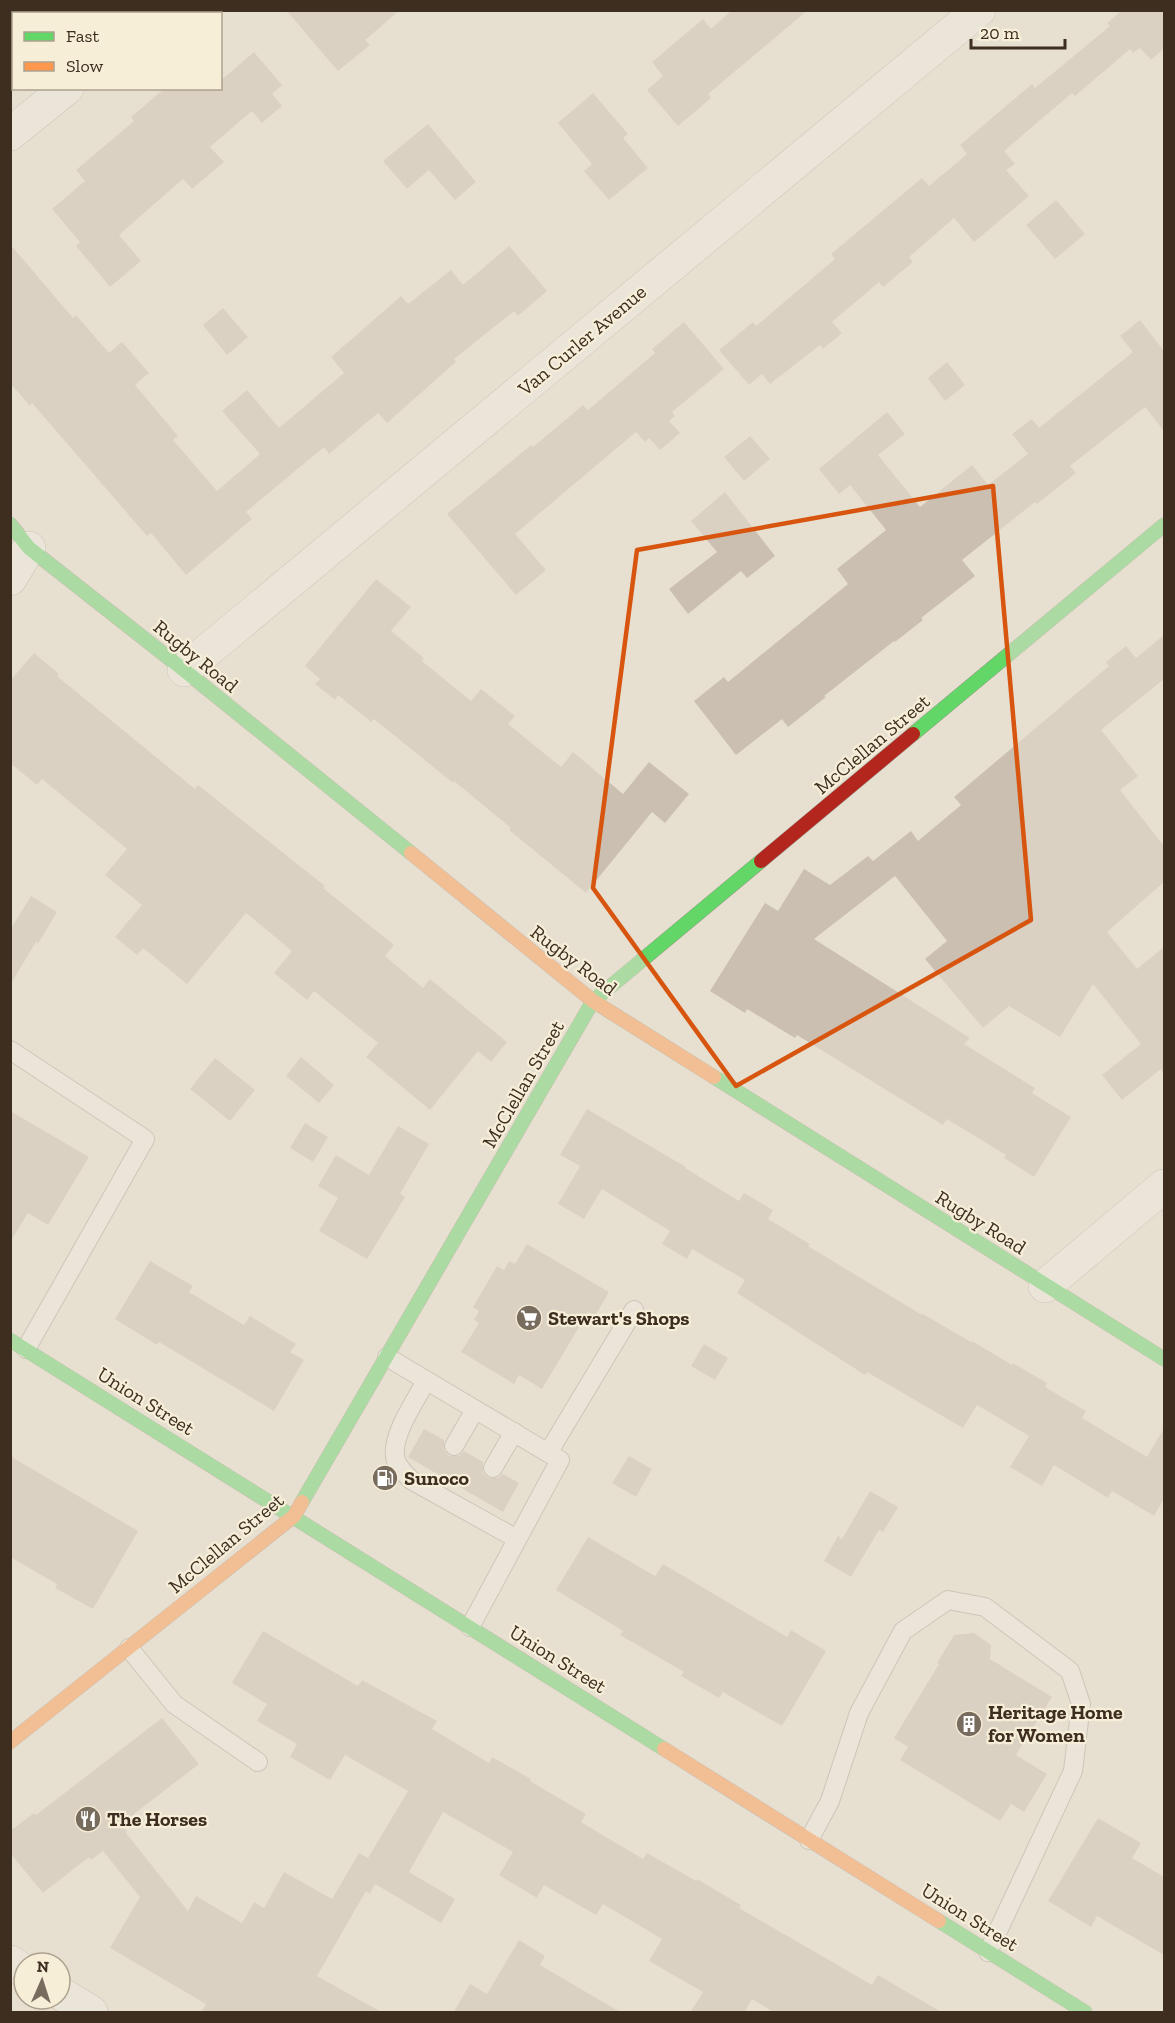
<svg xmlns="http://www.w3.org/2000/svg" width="1175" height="2023" viewBox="0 0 1175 2023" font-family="'Zilla Slab',serif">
<rect width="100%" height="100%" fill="#e7e0d1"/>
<g fill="#cbbfb2">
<path d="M286 10H400L365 40 370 45 338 71Z"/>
<path d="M732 10H808L708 94 711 98 678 126 647 90 663 76 652 62 703 19 711 29Z"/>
<path d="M1122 10H1164V48L1151 60 1140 48 1133 53 1130 49 1075 96 1072 93 1004 151 1015 164 1006 170 1029 196 974 242 954 218 909 257 913 262 883 287 879 282 832 322 842 333 823 349 820 345 770 384 762 374 749 385 719 350 753 322 756 326 835 259 831 254 922 178 929 186 967 154 960 145 1032 84 1035 88 1110 26 1107 23Z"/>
<path d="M254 52 282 85 272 94 282 106 262 123 252 111 210 147 224 162 192 189 183 179 119 235 141 261 110 287 76 246 80 242 52 209 85 181 76 170 134 121 131 117 165 88H220V81Z"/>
<path d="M593 93 628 134 623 138 648 168 609 200 584 171 592 164 558 123Z"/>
<path d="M428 124 476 182 455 200 429 170 407 189 383 161Z"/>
<path d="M1056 200 1085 234 1055 259 1026 225Z"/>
<path d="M10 244 73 318 76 315 109 353 122 342 149 373 135 385 178 436 173 440 217 491 260 454 222 411 247 390 279 428 344 373 331 357 401 296 408 304 451 270 463 285 509 246 547 291 518 316 514 311 454 359 456 362 387 423 378 413 329 454 324 447 246 512 252 519 186 575 151 533 147 536 32 403 30 406 10 383Z"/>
<path d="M223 308 248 337 227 355 203 325Z"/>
<path d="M1140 320 1164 351V431L1145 407 1070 466 1076 473 1037 504 1035 502 962 560 975 576 921 618 923 620 895 642 894 641 824 696 826 697 788 727 782 719 736 755 694 701 724 677 728 682 848 584 837 569 886 530 850 485 839 494 819 469 887 412 905 434 878 455 920 507 972 465 988 485 1028 454 1012 434 1032 419 1039 428 1133 352 1120 336Z"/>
<path d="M684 322 724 369 672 412 675 416 669 421 680 433 660 450 649 438 645 442 636 432 515 534 546 570 516 595 447 514 531 445 533 447 583 405 588 410 655 353 652 349Z"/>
<path d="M947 362 965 385 945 401 928 378Z"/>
<path d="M750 436 770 459 744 481 724 457Z"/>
<path d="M725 492 775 556 747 578 741 571 688 614 669 589 717 552 691 521Z"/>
<path d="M376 579 411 607 391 631 424 658 422 661 471 701 481 689 515 716 508 724 561 767 573 752 623 794 649 762 689 794 665 823 652 812 586 893 509 830 511 828 454 781 453 783 374 719 371 722 338 695 335 700 315 684 320 679 305 666Z"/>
<path d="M1164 635V679L1101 730 1138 776 1120 790 1164 846V882L1107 932 1137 969 1164 947V1074L1161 1069 1122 1100 1102 1075 1141 1044 1093 984 1060 1037 1009 1006 983 1028 925 959 947 941 895 876 814 939 970 1038 964 1044 1035 1088 1032 1093 1071 1117 1034 1177 1004 1158 1006 1155 947 1119 943 1125 797 1035 795 1038 747 1009 745 1013 710 991 765 903 778 911 804 869 830 885 868 856 873 861 911 831 918 841 961 805 954 797 1109 666 1106 662 1126 646 1136 658Z"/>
<path d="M34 653 59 674 57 676 195 789 198 785 325 886 323 888 394 945 385 956 423 988 430 979 507 1042 491 1062 478 1051 430 1110 366 1057 378 1043 314 991 307 1000 274 973 292 951 246 913 187 984 143 948 137 955 115 937 142 905 105 875 127 849 42 779 37 785 10 763V681Z"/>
<path d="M31 896 57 912 38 944 36 942 10 985V930Z"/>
<path d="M301 1057 334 1085 319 1103 286 1076Z"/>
<path d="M215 1058 255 1090 230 1121 190 1089Z"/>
<path d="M587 1109 686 1167 685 1168 739 1201 744 1193 773 1210 768 1219 810 1244 808 1246 922 1315 923 1314 971 1342 972 1341 1012 1365 1013 1363 1047 1383 1045 1387 1086 1411 1082 1418 1147 1457 1164 1428V1499L1154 1516 1112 1491 1108 1498 1054 1465 1042 1486 1010 1467 1029 1436 977 1405 963 1428 867 1372 865 1375 737 1293 745 1280 692 1249 687 1259 662 1244 670 1231 602 1189 584 1219 558 1204 580 1166 560 1155Z"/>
<path d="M10 1111 89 1157 48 1225 28 1213 10 1242Z"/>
<path d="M305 1123 328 1137 313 1162 290 1148Z"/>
<path d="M398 1126 429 1144 400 1194 405 1197 367 1259 319 1231 338 1198 318 1186 336 1155 369 1175Z"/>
<path d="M527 1244 609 1292 595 1316 588 1312 542 1389 519 1375 514 1384 461 1352 479 1323 474 1320 479 1311 473 1307 497 1266 504 1270 509 1261 515 1264Z"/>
<path d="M150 1261 193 1286 189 1292 244 1325 250 1316 296 1344 290 1352 304 1360 274 1411 159 1342 157 1345 115 1319Z"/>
<path d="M704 1344 728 1358 715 1380 691 1366Z"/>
<path d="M424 1429 444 1440V1451L449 1456H459L464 1451 483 1462V1473L488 1478H498L503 1474 519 1483 503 1512 408 1457Z"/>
<path d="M10 1456 138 1531 93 1609 55 1588 57 1584 10 1557Z"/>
<path d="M629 1456 652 1469 636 1497 612 1483Z"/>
<path d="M870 1491 898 1507 883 1532 879 1530 851 1577 824 1561 838 1536 842 1539Z"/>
<path d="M588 1537 655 1576 663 1564 787 1637 791 1630 826 1651 782 1726 723 1692 719 1698 681 1676 684 1672 620 1635 623 1631 556 1590Z"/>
<path d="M263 1631 358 1686 362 1680 437 1721 432 1729 489 1763 492 1757 531 1779 530 1781 586 1814 581 1822 643 1859 647 1853 696 1881 697 1879 741 1905 739 1908 872 1985 878 1975 943 2013H775L752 1999 744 2013H690L703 1992 649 1961 662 1939 603 1904 596 1915 544 1885 537 1898 499 1875 513 1852 443 1812 409 1872 455 1899 441 1923 375 1884 370 1894 366 1891 317 1976 383 2013H201L206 2004 110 1948 140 1897 103 1851 91 1860 89 1857 43 1893 10 1853V1831L34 1813 36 1815 162 1718 199 1764 121 1824 127 1832 126 1833 188 1911 196 1896 242 1923 254 1902 264 1908 284 1872 332 1899 359 1853 368 1858 408 1791 345 1755 330 1780 290 1757 297 1744 257 1721 267 1704 232 1683Z"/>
<path d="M974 1633 991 1645 990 1659 1052 1697 1016 1755 1047 1774 1024 1812 1011 1804 1000 1821 900 1760 908 1747 894 1738 939 1664 937 1663 954 1635Z"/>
<path d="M1098 1818 1141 1843 1132 1858 1164 1877V1955L1097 1916 1091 1927 1048 1901Z"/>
<path d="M519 1940 545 1956 540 1965 622 2013H453L470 1984 487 1994Z"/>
</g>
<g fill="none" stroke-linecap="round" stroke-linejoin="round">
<g stroke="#ada599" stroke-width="20">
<g id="lane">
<path d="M10 1050 145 1139 26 1349"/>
<path d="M387 1357 560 1460 470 1627"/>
<path d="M426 1381C416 1400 392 1434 395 1456 396 1467 405 1473 411 1480L517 1539"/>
<path d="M454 1446 475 1410"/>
<path d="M548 1453 634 1310"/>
<path d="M493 1468 514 1432"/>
<path d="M129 1648 174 1704 258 1762"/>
<path d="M809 1840 830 1801 859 1713 903 1631 948 1600 985 1607 1070 1671 1081 1704 1073 1771 988 1952"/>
</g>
</g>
<g stroke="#ada599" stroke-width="34">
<g id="street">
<path d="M158 14 162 10"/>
<path d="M10 134 67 88"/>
<path d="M10 579 29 548"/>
<path d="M184 670 979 10"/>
<path d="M1045 1286 1164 1186"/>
<path d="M10 1962 24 1971"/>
<path d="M60 1993 91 2012"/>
</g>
</g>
<g stroke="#9c958a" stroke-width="15">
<g id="fast">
<path d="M10 524 29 548 184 670 411 853"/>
<path d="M913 734 1164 525"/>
<path d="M714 1077 1164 1359"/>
<path d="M10 1340 664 1749"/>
<path d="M302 1502 593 1001 761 861"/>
<path d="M939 1921 1085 2012"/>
</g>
</g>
<g stroke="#9c958a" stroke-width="15">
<g id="slow">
<path d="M411 853 593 1001 714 1077"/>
<path d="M10 1742 294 1516 302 1502"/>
<path d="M664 1749 939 1921"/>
</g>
</g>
<g stroke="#9c958a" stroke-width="15">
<path id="jam" d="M761 861 913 734"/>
</g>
<use href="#lane" stroke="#efebe3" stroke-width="18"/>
<use href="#street" stroke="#efebe3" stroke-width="33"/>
<use href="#fast" stroke="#63d668" stroke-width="14"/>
<use href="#slow" stroke="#ff974d" stroke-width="14"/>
<use href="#jam" stroke="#b3261e" stroke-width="14"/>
</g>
<path d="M0 0H1175V2023H0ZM993 486 1031 920 736 1086 593 888 637 550Z" fill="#e7e0d1" fill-opacity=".55" fill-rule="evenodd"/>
<path fill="none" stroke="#d7550e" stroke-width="4.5" stroke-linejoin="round" d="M993 486 1031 920 736 1086 593 888 637 550Z"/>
<defs>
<g id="supermarket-disc" transform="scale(1.35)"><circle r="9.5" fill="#786c5e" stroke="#f7eed8"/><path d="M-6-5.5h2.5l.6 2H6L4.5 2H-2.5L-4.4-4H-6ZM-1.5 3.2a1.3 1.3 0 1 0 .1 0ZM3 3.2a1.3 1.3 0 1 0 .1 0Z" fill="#fff"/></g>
<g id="fuel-disc" transform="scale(1.35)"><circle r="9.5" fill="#786c5e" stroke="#f7eed8"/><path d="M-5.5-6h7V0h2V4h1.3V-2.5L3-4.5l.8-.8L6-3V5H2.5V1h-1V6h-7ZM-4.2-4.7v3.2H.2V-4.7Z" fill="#fff"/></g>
<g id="building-disc" transform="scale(1.35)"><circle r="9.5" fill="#786c5e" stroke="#f7eed8"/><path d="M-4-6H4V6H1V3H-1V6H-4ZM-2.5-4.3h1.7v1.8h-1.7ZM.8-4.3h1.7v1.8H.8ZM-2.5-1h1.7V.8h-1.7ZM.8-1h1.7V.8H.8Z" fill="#fff"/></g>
<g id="restaurant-disc" transform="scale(1.35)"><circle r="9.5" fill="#786c5e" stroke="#f7eed8"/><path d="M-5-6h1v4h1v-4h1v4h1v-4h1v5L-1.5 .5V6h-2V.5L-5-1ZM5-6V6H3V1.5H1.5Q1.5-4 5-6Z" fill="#fff"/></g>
</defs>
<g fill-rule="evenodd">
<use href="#supermarket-disc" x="529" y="1318"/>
<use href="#fuel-disc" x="385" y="1478"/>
<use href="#building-disc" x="969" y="1724"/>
<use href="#restaurant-disc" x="88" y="1819"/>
</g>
<g text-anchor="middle" stroke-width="4.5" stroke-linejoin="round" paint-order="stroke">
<g font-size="20" fill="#3d2e20" stroke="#f7eed8">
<text transform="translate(582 340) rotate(-40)" y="7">Van Curler Avenue</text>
<text transform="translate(196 656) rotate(39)" y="7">Rugby Road</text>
<text transform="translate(872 744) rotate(-40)" y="7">McClellan Street</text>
<text transform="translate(574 960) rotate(37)" y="7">Rugby Road</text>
<text transform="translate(523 1084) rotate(-60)" y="7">McClellan Street</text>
<text transform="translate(981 1222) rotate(32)" y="7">Rugby Road</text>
<text transform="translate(146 1401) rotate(32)" y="7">Union Street</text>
<text transform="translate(226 1543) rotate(-40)" y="7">McClellan Street</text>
<text transform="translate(558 1659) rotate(32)" y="7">Union Street</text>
<text transform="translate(970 1917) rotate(32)" y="7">Union Street</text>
</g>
<g font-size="20" font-weight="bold" fill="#3d2e20" stroke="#f7eed8" text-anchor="start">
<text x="548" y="1325">Stewart's Shops</text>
<text x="404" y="1485">Sunoco</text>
<text x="988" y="1719">Heritage Home<tspan x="988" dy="23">for Women</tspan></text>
<text x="107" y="1826">The Horses</text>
</g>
</g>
<rect width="1175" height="2023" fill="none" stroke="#3d2e20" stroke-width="24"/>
<rect x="12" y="12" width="210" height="78" fill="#f7eed8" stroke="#ada18e" stroke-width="1.5"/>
<rect x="24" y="32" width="30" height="9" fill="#63d668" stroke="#ada18e" stroke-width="1.5"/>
<text x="66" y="42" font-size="18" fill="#3d2e20">Fast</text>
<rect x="24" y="62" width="30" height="9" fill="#ff974d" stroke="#ada18e" stroke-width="1.5"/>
<text x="66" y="72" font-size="18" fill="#3d2e20">Slow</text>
<g transform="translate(42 1981) rotate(3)"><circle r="28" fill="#f7eed8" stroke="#ada18e" stroke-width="1.5"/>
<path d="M0-4.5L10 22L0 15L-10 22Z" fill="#786c5e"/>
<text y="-9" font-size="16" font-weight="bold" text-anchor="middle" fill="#3d2e20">N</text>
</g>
<path d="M971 39v9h94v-9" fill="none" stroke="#3d2e20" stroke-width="3"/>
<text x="980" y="39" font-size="18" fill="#3d2e20" stroke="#f7eed8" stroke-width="4.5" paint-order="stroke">20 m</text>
</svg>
